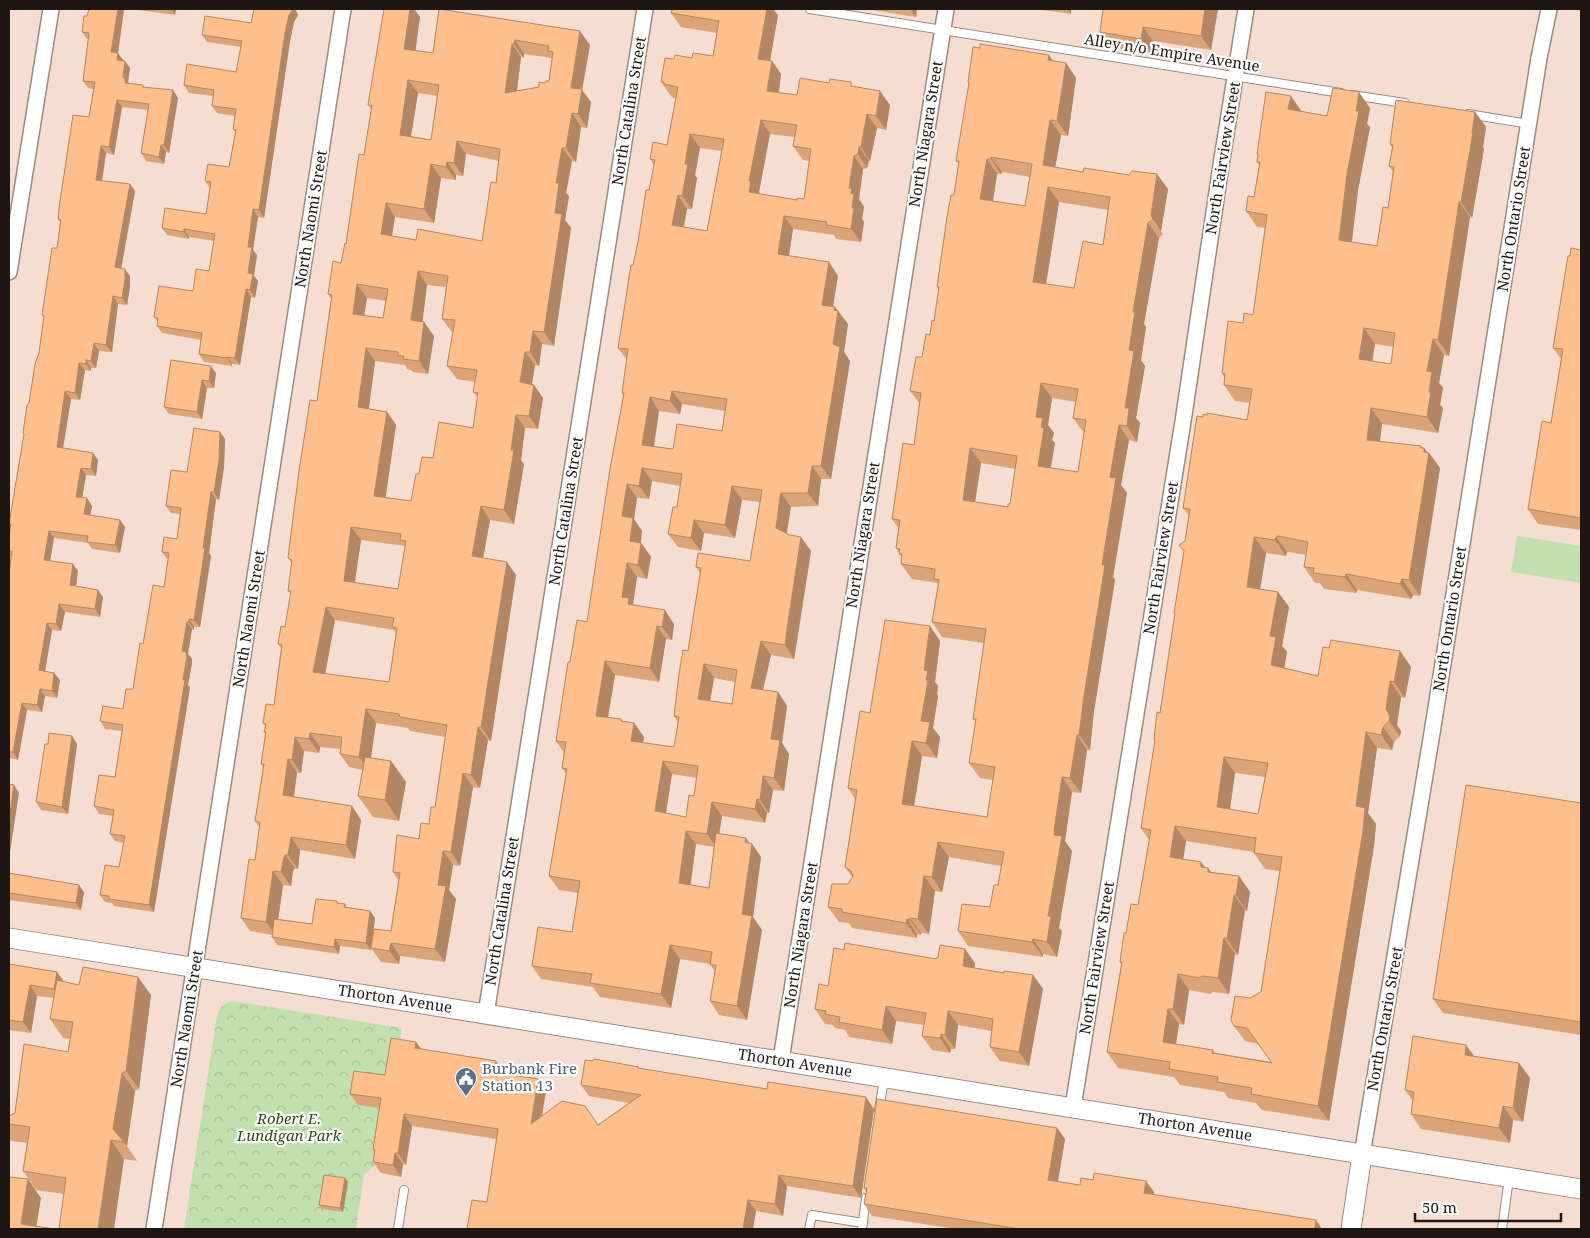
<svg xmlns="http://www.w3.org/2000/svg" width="1590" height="1238" viewBox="0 0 1590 1238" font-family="'Noto Serif',serif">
<defs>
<pattern id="park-crowns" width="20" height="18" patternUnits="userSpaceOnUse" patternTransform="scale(1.25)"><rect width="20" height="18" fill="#c1e0ae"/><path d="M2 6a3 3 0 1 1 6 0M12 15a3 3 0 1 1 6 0" fill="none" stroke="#a5bf95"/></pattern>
</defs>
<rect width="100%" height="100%" fill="#f5ddd1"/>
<path fill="#c1e0ae" d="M1517 536 1581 546V583L1511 572Z"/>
<path fill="url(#park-crowns)" d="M232 1001 402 1028 393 1087 376 1107 388 1110 381 1161 364 1175 356 1229H184L217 1016C219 1007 223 1004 232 1001Z"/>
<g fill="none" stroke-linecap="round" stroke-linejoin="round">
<g stroke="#9f887e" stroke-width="10">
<g id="service">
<path d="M810 9 1341 93"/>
<path d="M1352 95 1405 103"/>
<path d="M1468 114 1529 124"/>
<path d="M879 1110 884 1079"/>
<path d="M398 1229 404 1190"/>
<path d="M809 1229 812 1215 863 1223"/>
<path d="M862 1229 866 1198"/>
<path d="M1502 1229 1509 1178"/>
</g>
</g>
<g stroke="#9f887e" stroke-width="18">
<g id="minor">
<path d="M9 272 51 9"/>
<path d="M486 1014 645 9"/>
<path d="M781 1060 946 9"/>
<path d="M1073 1107 1184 415 1221 165 1246 9"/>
<path d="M1362 1155 1432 733 1539 58 1549 9"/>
<path d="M154 1229 343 9"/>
</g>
</g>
<g stroke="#9f887e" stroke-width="21">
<g id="tertiary">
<path d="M9 938 1581 1189"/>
<path d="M1351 1229 1362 1155"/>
</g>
</g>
<use href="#service" stroke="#fff" stroke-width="8"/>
<use href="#minor" stroke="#fff" stroke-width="15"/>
<use href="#tertiary" stroke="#fff" stroke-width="19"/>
</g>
<g fill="#daa478" fill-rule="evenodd">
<path d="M89 9H124L118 53 123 61 130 68 128 82 129 83 144 87 178 98 169 153 166 152 164 164 146 161 141 153 148 110 122 107 114 155 106 153 102 181 135 191 121 269 130 276V287L127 305 118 304 112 352 99 351 96 368H91V371L85 370 80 400 71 399 63 448 98 460 96 476 86 475 82 498 92 506 90 515 125 527 120 553 92 549 88 543 54 538 50 561 78 571 76 586 103 597 100 617 65 612 61 631 52 630 45 671 60 680 57 698 45 696 42 712 27 710 18 760 10 758 9 766V573L11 557 9 554V536L10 526 9 524 24 435 23 433 39 353 44 318 42 315 57 248 60 222 58 219 89 117 94 89 88 88 83 81 89 39H87L82 32 87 16Z"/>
<path d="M131 9H176L175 15Z"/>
<path d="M254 9H296V11L298 15 294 22 290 41 264 218 258 217 253 250 257 255 254 276 258 281 255 298 251 297 240 365 232 364V366L204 362 199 354 201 340 162 333 157 326 158 322 154 317 193 291 209 271 214 241 189 237V239L167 235 162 228 206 214 210 188 205 181 229 167 235 132 233 129 235 116 217 113 212 106 213 96 189 93 184 85 236 72 241 47 207 42 202 35 251 23Z"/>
<path d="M384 9H414L420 17 415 50 433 53 439 9 590 45 582 90 591 102 587 128 581 127 576 162 572 161 566 193 569 196 565 220 571 228 554 346 542 344 539 366 535 365 532 384 543 398 538 429 525 428 521 460 524 464 514 524 490 520 483 558 516 575 491 741 488 740 480 788 473 787 460 866 453 865 449 890 456 899 445 962 400 956 399 964 381 962 371 948 391 931 399 882 393 872 429 824 435 807 445 737 410 731 408 728 376 723 371 758 391 761 406 782 399 821 373 817 358 796 363 770 349 767 340 754V749L320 747 319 753 304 751 301 773H297L294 797 352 806 361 820 355 859 300 850 298 869 295 868 293 871 291 886 283 885 278 919 312 924 338 903 345 904 347 908 370 911 375 918 371 950 340 946 339 954 277 945 272 937V935L250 931 241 918 255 860 260 828 255 821 263 767 261 764 265 733 264 732 265 726 263 723 274 705 281 648 278 644 285 627 291 594 288 591 292 563 288 558 317 401 331 299 328 294 341 263 346 244 364 155 371 109 368 105ZM524 54 552 58 549 81 539 87 517 91 521 57 524 58ZM418 93 437 96 431 140 411 136ZM466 154 499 161 496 183 482 241 416 240 392 236 395 217 434 223 441 178 456 180V175L463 176ZM427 285 446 287 442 319 452 332H453L447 366 457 379 475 382 473 392 478 398 473 428 433 458 419 474 411 501 385 498 396 425 387 412 369 409 375 361 405 365 407 369 411 370 413 372 428 374 434 336 422 322ZM367 298 386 301 383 318 364 316ZM361 540 405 546 398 589 355 582ZM335 620 394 630 396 633 389 682 325 674Z"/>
<path d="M865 9H917L916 17Z"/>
<path d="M1036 9H1071V14Z"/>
<path d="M1218 9 1211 50 1153 41 1151 53 1110 47 1100 32Z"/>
<path d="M671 13 778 15 770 60 772 61 781 74 779 93 797 95 854 87 890 105 886 130 877 128 870 161H869L867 168 863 169 859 199 864 207 862 219 864 222 861 242 836 239 834 235 793 229 789 256 838 276 833 307 837 310 848 324 844 352 850 361 831 479H821L818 506 791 507 790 511 787 533 811 551 798 636 794 659 771 655 763 690 778 692 787 706 782 743 789 754 784 791 773 790 769 813H767L765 823 722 816 719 834 752 844 761 857 753 917 762 930 747 1020 719 1015 710 1001 715 972 710 964 680 959 671 1008 600 997 593 987 541 979 532 966 572 932 578 893 559 890 549 876 566 774 562 768 564 753 556 741 570 662 587 622 623 396 622 393 627 360 618 348 633 265 654 165 650 159 667 145 676 98H673L671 96 661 82 674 59 713 56 717 33 681 27ZM770 134 795 137 793 146 803 160 809 161 804 199 797 200 760 194 759 192ZM700 148 722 151 707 231 684 227 687 209H692L697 178 695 175ZM682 404 725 411 722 431 673 449 654 446 659 411 680 414ZM652 481 680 486 677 507 668 534 678 547 701 551 704 533 735 538 742 500 760 502 750 561 696 567 700 573 688 651 674 716 678 722 674 747 643 743 644 737 634 723 623 721 621 719 608 717 615 675 659 682 666 639 672 640 674 624 633 604 637 577 647 579 651 557 641 543 642 531 634 519 637 498 649 499ZM714 678 735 682 732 704 710 701ZM672 774 697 778 694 796 686 817 666 813ZM696 844 714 847 709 888 690 885Z"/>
<path d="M1049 55 1052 61 1066 63 1076 78 1068 136 1061 135 1055 167 1168 189 1161 231 1163 234 1159 238 1144 324 1146 327 1141 360 1145 366 1136 418 1140 423 1137 442 1129 440 1121 485 1127 493 1113 577 1115 580 1094 711 1090 750H1087L1081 793 1072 792 1065 841 1072 851 1059 928 1062 931 1057 957 1043 954V957L968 946 958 931 990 907 998 885 1001 866 949 857 942 892 935 891 929 934 921 933V935L917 934V938L852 928 849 923 839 922 828 907 848 884 852 877 845 867 855 799 848 788 870 713 930 626 940 641 935 682 938 686 937 694 938 696 933 728 940 737 937 758 922 756 914 806 987 817 993 780 980 778 969 763 976 722 973 719 984 643 942 637 932 622 938 585 937 583 912 579 901 564 902 558 896 548 899 529 892 519 914 445 920 404 910 391 934 321 939 289 937 287 959 164 956 161 969 84 968 82ZM1002 172 1030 177 1025 206 993 201 997 174H1001ZM1059 202 1108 210 1103 245 1074 288 1046 284ZM1052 398 1076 402 1073 418 1084 433 1078 472 1051 468 1055 443 1052 440 1054 433 1048 425ZM981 463 1015 469 1010 504 1008 507 975 502Z"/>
<path d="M1370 108 1367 124 1370 127 1358 190 1352 242 1377 246 1388 208 1393 172 1389 166 1392 148 1390 144 1475 112 1486 127 1483 147 1484 149 1472 218 1470 217 1449 356 1444 355 1439 383 1443 388 1440 405 1443 408 1438 433 1382 424 1380 441 1424 448 1427 452 1429 453 1440 468 1420 596 1413 595 1411 599 1357 590 1356 593 1324 589 1320 583H1315L1304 567 1306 555 1289 552H1287L1286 556 1266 553 1260 589 1278 592 1289 607 1282 646 1287 652 1284 668 1318 676 1329 648 1400 651 1411 667 1405 698 1401 697 1397 725 1401 731 1400 736 1394 742 1392 750 1377 748 1368 813 1376 824 1374 846 1329 1121 1262 1110 1256 1103 1228 1098 1224 1092 1180 1085 1174 1077 1118 1068 1107 1052 1121 965 1120 962 1126 933 1138 905 1149 840 1141 828 1155 741 1154 739 1160 713 1175 615 1174 613 1184 551 1179 545 1185 541 1189 516 1183 508 1203 417 1247 420 1250 403 1235 401 1224 385 1225 378 1222 373 1243 323 1253 315 1265 228 1257 227 1246 211 1254 197 1259 165 1257 162 1258 156 1257 154 1301 112 1327 116ZM1375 344 1394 347 1391 364 1372 361ZM1235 773 1265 777 1258 814 1230 809ZM1186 841 1254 852V853L1265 869 1280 871 1261 992 1250 998 1234 1026 1245 1041 1258 1044 1272 1062 1216 1053 1213 1050 1176 1044 1179 1024 1184 1025 1189 990 1210 994 1213 992 1229 994 1235 954 1238 955 1245 910 1247 911 1250 892 1239 876 1211 872 1205 867 1183 859Z"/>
<path d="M1581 250V530L1538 524 1528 509 1551 423 1561 359 1553 348 1570 256Z"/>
<path d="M171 360 216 373 214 388H207L202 419 169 414 164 407Z"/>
<path d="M225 439 224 467 219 500 216 499 209 553 211 556 200 627H194V630L192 629 188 654 192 659V663L188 685 190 687 154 912 114 906 112 903 105 902 100 895 119 867 124 843 115 841 110 834 113 816 99 814 94 806 115 777 122 731 105 729 100 721 123 709 133 689 143 644 164 587 168 559H167L162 552 177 539 180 514 171 513 166 506 187 472Z"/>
<path d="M72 736 77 744 68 814 41 810 36 802 48 744Z"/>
<path d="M1581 803V1035L1443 1013 1433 999Z"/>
<path d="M9 873 84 892 81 910 9 900Z"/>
<path d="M844 950 975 963V968L1004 973 1033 975 1043 989 1029 1066 1000 1061 990 1047 992 1031 958 1025 955 1049H951L950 1053 932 1050 922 1036 924 1025 896 1021 892 1044 849 1037 845 1030 835 1028 833 1025 825 1024 815 1009 828 986Z"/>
<path d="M9 964 57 972 64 982 79 985 151 995 139 1089 135 1091 127 1146 137 1161 124 1159 64 1194 36 1190 23 1171 27 1143 11 1141 9 1137V1116L15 1113 68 1052 70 1039 63 1038 50 1019 54 998 37 996 31 1033 9 1030Z"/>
<path d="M416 1042 421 1049 496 1061 504 1072V1074L546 1090 542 1116 598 1125 629 1103 589 1096 581 1085 640 1069 874 1109 861 1198 787 1186 783 1216 756 1211 753 1229H467L487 1202 497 1139 412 1126 406 1165 403 1164 401 1177 381 1173 373 1162 374 1152 373 1149 379 1108 358 1105 350 1094 385 1075Z"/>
<path d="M1466 1045 1474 1056 1530 1078 1523 1122 1513 1120 1510 1143 1421 1129 1411 1114 1413 1101 1405 1090Z"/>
<path d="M1057 1128 1065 1139 1058 1182 1080 1185 1154 1192 1153 1195 1322 1229H956L872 1216 864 1204 866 1191 864 1188Z"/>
<path d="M345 1178 348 1182 343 1212 322 1209 319 1205Z"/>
</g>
<g fill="#b28662">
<path d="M118 9H124L118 53 123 60 122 67 111 52Z"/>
<path d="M171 9H176L175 15Z"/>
<path d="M293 9H296V11L298 15 294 22 290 41 264 218 259 210 285 33 289 15Z"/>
<path d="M410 9H414L420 17 414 62 404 49Z"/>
<path d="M767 9H773L778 15 768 72 758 59Z"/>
<path d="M910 9H917L916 17Z"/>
<path d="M1067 9H1071V14Z"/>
<path d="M1205 9H1218L1211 50 1201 36Z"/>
<path d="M1143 27 1153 41 1151 53 1141 39Z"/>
<path d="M580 31 590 45 582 90 591 102 587 128 578 114 571 88Z"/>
<path d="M515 40 524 54V58L514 44Z"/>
<path d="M512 44 521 57 515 106 505 93Z"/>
<path d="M1049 55 1059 70 1048 60Z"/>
<path d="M125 61 130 68 128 82 131 85 125 83 123 77Z"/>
<path d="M772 61 781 74 777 105 767 91Z"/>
<path d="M1066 63 1076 78 1068 136 1057 121Z"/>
<path d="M408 80 418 93 409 148 400 135Z"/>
<path d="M173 90 178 98 169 153 164 145Z"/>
<path d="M880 91 890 105 886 130 876 116Z"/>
<path d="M1359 92 1370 108 1367 124 1370 127 1358 190 1350 256 1339 240 1347 174Z"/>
<path d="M1291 96 1302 112 1288 109Z"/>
<path d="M117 100 122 107 114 155 109 147Z"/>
<path d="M1475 112 1486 127 1483 147 1484 149 1472 218 1461 202Z"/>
<path d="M572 113 581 127 576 162 566 148Z"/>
<path d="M867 114 877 128 870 161 861 147Z"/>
<path d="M761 120 770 134 759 192 761 195 749 192V181Z"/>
<path d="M1050 120 1061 135 1053 180 1043 165Z"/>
<path d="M690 134 700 148 695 175 697 178 692 209 682 196 685 164Z"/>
<path d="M457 141 466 154 463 176 454 163Z"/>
<path d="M161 145 166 152 164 164 159 157Z"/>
<path d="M101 146 106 153 101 187 96 180Z"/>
<path d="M859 147 869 161 867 168 858 154Z"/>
<path d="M562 148 572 161 566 193 569 196 565 220 571 228 554 346 544 332 555 213 556 183Z"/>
<path d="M854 156 863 169 859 199 864 207 862 219 864 222 861 242 851 229V193L849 188Z"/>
<path d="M991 157 1002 172 1001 174 991 159Z"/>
<path d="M987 159 997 174 991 214 980 199Z"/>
<path d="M447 162 456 175V180L446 167Z"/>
<path d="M431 164 441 178 434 223 424 209Z"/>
<path d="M1157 174 1168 189 1161 231 1163 234 1151 216Z"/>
<path d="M130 184 135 191 120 275 115 267Z"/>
<path d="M1048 187 1059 202 1044 297 1033 282Z"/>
<path d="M678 195 687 209 681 239 672 225Z"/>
<path d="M1459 202 1470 217 1449 356 1438 340Z"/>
<path d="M386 203 395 217 390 247 381 234Z"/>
<path d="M253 209 258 217 253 250 257 255 254 276 258 281 255 298 250 290 248 273V247Z"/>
<path d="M784 216 793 229 787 268 778 254Z"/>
<path d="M1148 223 1159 238 1144 324 1146 327 1141 360 1145 366 1136 418 1140 423 1137 442 1127 426 1125 408 1133 312Z"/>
<path d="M184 229 189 237V239L184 232Z"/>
<path d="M829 262 838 276 831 318 822 305Z"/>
<path d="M125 269 130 276V287L127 305 122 298Z"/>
<path d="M418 271 427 285 421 334 411 320Z"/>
<path d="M357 284 367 298 362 327 353 314Z"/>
<path d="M246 289 251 297 240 365 235 358Z"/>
<path d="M113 296 118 304 112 352 106 345Z"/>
<path d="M835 307 848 324 844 352 850 361 831 479 821 466 833 344Z"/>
<path d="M424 322 434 336 428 374 419 361Z"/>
<path d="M1364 328 1375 344 1370 375 1359 359Z"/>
<path d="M533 331 542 344 539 366 530 352Z"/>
<path d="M1433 339 1444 355 1439 383 1443 388 1440 405 1443 408 1438 433 1427 417 1429 392 1427 371Z"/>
<path d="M94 343 99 351 96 368 91 361Z"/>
<path d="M366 348 375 361 367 421 358 407Z"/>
<path d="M525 352 535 365 530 396 520 382Z"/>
<path d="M227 357 232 364V366L227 358Z"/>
<path d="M86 360 91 368V371L86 364Z"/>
<path d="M79 363 85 370 80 400 75 393Z"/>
<path d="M211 366 216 373 214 388 209 381Z"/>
<path d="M202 380 207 388 202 419 197 412Z"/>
<path d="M1041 383 1052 398 1048 425 1054 433 1052 440 1055 443 1048 481 1038 466 1036 417Z"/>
<path d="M534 385 543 398 538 429 529 416Z"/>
<path d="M65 391 71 399 62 454 57 447Z"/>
<path d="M672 391 682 404 680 414 670 401Z"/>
<path d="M650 397 659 411 652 459 642 445Z"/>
<path d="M1371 408 1382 424 1378 456 1367 440Z"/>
<path d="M387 412 396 425 384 509 374 496Z"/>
<path d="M516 415 525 428 521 460 524 464 514 524 504 510 511 450Z"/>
<path d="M1119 425 1129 440 1121 485 1127 493 1113 577 1115 580 1094 711 1090 750 1079 735 1084 696 1102 565 1110 477Z"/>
<path d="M220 432 225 439 224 467 219 500 214 492Z"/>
<path d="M1421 446 1424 450V448L1429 455V453L1440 468 1420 596 1409 580Z"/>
<path d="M970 448 981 463 973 515 963 500Z"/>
<path d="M93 453 98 460 96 476 91 469Z"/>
<path d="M812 466 821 479 818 506 808 493Z"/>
<path d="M81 468 86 475 81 504 76 497Z"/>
<path d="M642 468 652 481 649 499 639 486Z"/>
<path d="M627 484 637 498 634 519 642 531 639 555 630 541 622 516Z"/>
<path d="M732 486 742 500 735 538 725 525Z"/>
<path d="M211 492 216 499 209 553 211 556 200 627 194 620Z"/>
<path d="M781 493 791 507 785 542 776 528Z"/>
<path d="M87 498 92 506 89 521 84 514Z"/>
<path d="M481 506 490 520 481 570 472 556Z"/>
<path d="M120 520 125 527 120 553 115 545Z"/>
<path d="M694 520 704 533 701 551 691 538Z"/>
<path d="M351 527 361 540 353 594 344 581Z"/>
<path d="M49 531 54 538 49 567 44 560Z"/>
<path d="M801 537 811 551 794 659 785 645Z"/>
<path d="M1254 537 1266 553 1258 602 1247 587Z"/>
<path d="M1276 537 1287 552 1286 556 1275 540Z"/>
<path d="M641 543 651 557 647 579 638 565Z"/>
<path d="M507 562 516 575 491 741 481 727Z"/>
<path d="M627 563 637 577 633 604 639 612 638 618 622 597Z"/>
<path d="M73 564 78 571 75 593 70 585Z"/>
<path d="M1346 574 1357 590 1356 593 1345 577Z"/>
<path d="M1402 579 1413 595 1411 599 1400 584Z"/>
<path d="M98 590 103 597 100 617 95 609Z"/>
<path d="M1278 592 1289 607 1282 646 1287 652 1282 681 1271 665 1270 636Z"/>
<path d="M59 604 65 612 61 631 56 624Z"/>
<path d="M326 607 335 620 323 686 313 672Z"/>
<path d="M665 610 674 624 672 640 662 627Z"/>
<path d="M189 619 194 627V630L189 622Z"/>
<path d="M187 622 192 629 188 654 192 659V663L188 685 190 687 154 912 149 905 183 680 182 651Z"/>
<path d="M47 623 52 630 44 677 39 670Z"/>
<path d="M657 626 666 639 659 682 650 668Z"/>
<path d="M930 626 940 641 935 682 938 686 937 694 938 696 933 728 940 737 937 758 926 743 921 721 926 680 924 670Z"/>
<path d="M761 641 771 655 760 702 751 688Z"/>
<path d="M1400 651 1411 667 1405 698 1394 682Z"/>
<path d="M605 661 615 675 606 729 596 716Z"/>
<path d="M704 664 714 678 708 713 698 699Z"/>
<path d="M54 673 60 680 57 698 52 691Z"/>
<path d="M1390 681 1401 697 1397 725 1401 731 1400 736 1389 721 1386 709Z"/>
<path d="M40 689 45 696 42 712 37 705Z"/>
<path d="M778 692 787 706 782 743 789 754 784 791 774 778 771 739Z"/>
<path d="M22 703 27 710 18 760 13 752Z"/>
<path d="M366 709 376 723 369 770 359 757Z"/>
<path d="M634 723 644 737 641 755 631 741Z"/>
<path d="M478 727 488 740 480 788 471 775Z"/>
<path d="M1383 727 1394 742 1392 750 1381 735Z"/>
<path d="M1366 732 1377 748 1368 813 1376 824 1374 846 1329 1121 1318 1106 1356 806Z"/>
<path d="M310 733 320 747 319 753 309 739Z"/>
<path d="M1077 735 1087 750 1081 793 1070 778Z"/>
<path d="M72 736 77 744 68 814 62 807Z"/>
<path d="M295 737 304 751 301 773 292 760Z"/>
<path d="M912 741 922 756 912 819 902 804Z"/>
<path d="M1224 757 1235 773 1228 822 1217 807Z"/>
<path d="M288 759 297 773 292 809 283 795Z"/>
<path d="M391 761 406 782 399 821 385 800Z"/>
<path d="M663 761 672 774 664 825 655 811Z"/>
<path d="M463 773 473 787 460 866 451 852Z"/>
<path d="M763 776 773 790 769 813 760 800Z"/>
<path d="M1062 777 1072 792 1065 841 1072 851 1059 928 1062 931 1057 957 1047 942 1054 835V831Z"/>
<path d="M14 785 19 793 10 852 9 851V820Z"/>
<path d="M757 799 767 813 765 823 755 809Z"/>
<path d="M712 802 722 816 717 848 707 834Z"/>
<path d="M352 806 361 820 355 859 346 845Z"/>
<path d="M1175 826 1186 841 1181 873 1170 857Z"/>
<path d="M686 831 696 844 689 897 679 883Z"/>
<path d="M291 837 300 850 298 869 288 855Z"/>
<path d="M746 838 751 846 752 844 761 857 753 917 762 930 747 1020 737 1006 742 914 745 842Z"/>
<path d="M938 842 949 857 942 892 932 877Z"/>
<path d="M443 851 453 865 449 890 456 899 445 962 435 949 438 885Z"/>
<path d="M285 855 295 868 293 871 291 886 281 872 284 857Z"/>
<path d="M1201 862 1208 871V868L1219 883 1201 867Z"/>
<path d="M273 871 283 885 276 935 266 922Z"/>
<path d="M924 876 935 891 929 934 918 919Z"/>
<path d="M1239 876 1250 892 1247 911 1236 895Z"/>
<path d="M79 885 84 892 81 910 76 903Z"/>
<path d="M1234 895 1245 910 1238 955 1227 939Z"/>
<path d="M370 911 375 918 371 950 366 943Z"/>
<path d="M910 918 921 933V935L910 920Z"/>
<path d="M907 919 917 934V938L906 923Z"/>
<path d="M1224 938 1235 954 1229 994 1218 978Z"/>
<path d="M335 939 340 946 339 954 334 947Z"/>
<path d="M1033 939 1043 954V957L1032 942Z"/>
<path d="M391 943 400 956 399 964 389 951Z"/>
<path d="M670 945 680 959 671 1008 661 994Z"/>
<path d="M965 949 975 963 973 980 963 966Z"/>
<path d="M57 972 64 982 61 1000 54 989Z"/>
<path d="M1178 974 1189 990 1184 1025 1173 1009Z"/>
<path d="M1033 975 1043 989 1029 1066 1019 1052Z"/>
<path d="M138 977 151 995 139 1089 126 1071Z"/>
<path d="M30 985 37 996 31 1033 23 1022Z"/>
<path d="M886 1006 896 1021 892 1044 882 1030Z"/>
<path d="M1168 1009 1179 1024 1174 1057 1163 1042Z"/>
<path d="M948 1011 958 1025 955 1049 945 1035Z"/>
<path d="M941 1034 951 1049 950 1053 940 1038Z"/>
<path d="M416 1042 424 1053 415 1048Z"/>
<path d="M1466 1045 1476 1059 1465 1055Z"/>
<path d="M496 1061 504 1072 502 1084 494 1072Z"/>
<path d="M1519 1063 1530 1078 1523 1122 1513 1108Z"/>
<path d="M122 1073 135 1091 127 1146 113 1129Z"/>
<path d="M538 1079 546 1090 539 1135 531 1124Z"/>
<path d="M866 1097 874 1109 861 1198 853 1186Z"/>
<path d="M1503 1106 1513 1120 1510 1143 1499 1128Z"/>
<path d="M404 1114 412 1126 406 1165 398 1153Z"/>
<path d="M1057 1128 1065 1139 1056 1192 1048 1180Z"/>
<path d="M111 1140 124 1159 114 1229H98Z"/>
<path d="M395 1153 403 1164 401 1177 393 1165Z"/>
<path d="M779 1175 787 1186 783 1216 775 1204Z"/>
<path d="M345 1178 348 1182 343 1212 340 1208Z"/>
<path d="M28 1179 41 1198 36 1229 21 1224Z"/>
<path d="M1146 1181 1154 1192 1152 1205 1144 1193Z"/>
<path d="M748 1200 756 1211 753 1229H743Z"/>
<path d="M1316 1220 1322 1229H1315Z"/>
</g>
<g fill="#febf8c" stroke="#b28662" fill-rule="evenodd">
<path d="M89 9H118L111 52 118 53 117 60 125 61 123 77 125 78V83L143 85V87L173 90 164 145H161L159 157 141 153 149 104 117 100 109 147 101 146 96 180 130 184 115 267 125 269V280L122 298 113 296 106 345 94 343 91 361 86 360V364L79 363 75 393 65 391 57 447 93 453 91 469 81 468 76 497 87 498 84 514 120 520 115 545 87 542 88 536 49 531 44 560 73 564 70 585 98 590 95 609 59 604 56 624 47 623 39 670 54 673 52 691 40 689 37 705 22 703 13 752H9V573L12 551H9V536L11 524H9L24 434 23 433 27 405 29 403 35 364 39 353 44 316 42 315 52 248H57L61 220 58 219 59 208 73 115 89 117 95 82 83 81 89 33 82 32 84 16H87Z"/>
<path d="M254 9H293L289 15 285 33 259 210 253 209 248 247H252L248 273 253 274 250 290 246 289 235 358 227 357V358L199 354 202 333 157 326 158 318 154 317 159 286 193 291 196 269 209 271 215 234 184 229V232L162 228 165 208 206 214 211 182 205 181 208 164 229 167 236 130 233 129 236 109 212 106 214 90 184 85 187 64 236 72 242 41 202 35 205 16 251 23Z"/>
<path d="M384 9H410L404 49 433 53 439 9 580 31 571 88 582 89 578 114 572 113 566 148H562L556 183H559L555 213 562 214 544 332 533 331 530 352H525L520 382 534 385 529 416 516 415 511 450H514L504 510 481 506 472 556 507 562 481 727H478L471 775 463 773 451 852 443 851 438 885 446 886 435 949 391 943 389 951 371 948 374 929 391 931 400 873 393 872 397 835 419 839 421 823 429 824 431 807H435L447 725 400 717 399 714 366 709 359 757 340 754 342 737 310 733 309 739 295 737 292 760 288 759 283 795 352 806 346 845 291 837 288 855H285L284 857 281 872 273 871 266 922 241 918 249 859 255 860 260 822 255 821 264 764H261L266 732H264L266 724 263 723 266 704 274 705 282 645 278 644 281 626 285 627 291 591H288L292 560 288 558 299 471 310 400 317 401 332 295 328 294 333 261 341 263 345 243 346 244 359 154 364 155 372 105H368ZM515 40 549 46 548 51 553 52 549 81H546L545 83 539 82V87L505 93 512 44H514ZM408 80 439 85 431 140 400 135ZM457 141 500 149 496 183 491 182 482 241 418 229 416 240 381 234 386 203 424 209 431 164 446 167 447 162 454 163ZM418 271 448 276 442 319 455 320 447 366 477 370 473 392 478 393 473 428 439 422 433 458 422 457 419 474H416L411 501 374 496 387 412 358 407 366 348 398 352V356H404L403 359 419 361 424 322 411 320ZM357 284 388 289 383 318 353 314ZM351 527 401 534 400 540 406 541 398 589 344 581ZM326 607 394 618 392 627 397 628 389 682 313 672Z"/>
<path d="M672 9H767L758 59 772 61 767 91 797 95 800 78 829 83 830 79 851 82V86L880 91 876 116 867 114 861 147H859L858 154 854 156 849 188H852L851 193 854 194 852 208H854L851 229 826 225 827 222 784 216 778 254 829 262 822 305 835 307 834 310 838 311 833 344 840 347 821 466H812L808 493H781L780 497 776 528 790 535 801 537 788 622 785 645 761 641 751 688 778 692 771 739 780 740 774 778 763 776 760 800 757 799 755 809 712 802 707 834 686 831 679 883 709 888 716 833 746 838 745 842 752 844 742 914 752 916 737 1006 710 1001 716 965H710L712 952 670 945 661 994 590 983 592 974 532 966 538 927 572 932 580 881 549 876 567 769 562 768 566 742 556 741 568 662H570L577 620 587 622 610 469 624 393H622L628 349 618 348 631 265H633L638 242 646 190H649L655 160 650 159 653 142 667 145 678 87 664 84V82H661L665 58 674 59 675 55 692 58 693 53 713 56 719 21 671 13ZM761 120 797 125 793 146 811 149 804 199 797 198V200L749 192 751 181H749ZM690 134 724 139 707 231 672 225 678 195 682 196 688 164H685ZM672 391 727 399 722 431 677 424 673 449 642 445 650 397 670 401ZM642 468 682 474 677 507H673L668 534 691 538 694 520 725 525 732 486 762 490 750 561 698 553 696 567 701 568 688 651 683 650 679 674 674 716 679 717 674 747 631 741 634 723 621 721V719L596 716 605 661 650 668 657 626 662 627 665 610 628 604 629 598 622 597 627 563 638 565 641 543 630 541 633 518 622 516 627 484 639 486ZM704 664 737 670 732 704 698 699ZM663 761 698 766 694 796 689 795 686 817 655 811Z"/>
<path d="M1103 9H1205L1201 36 1143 27 1141 39 1100 32Z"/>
<path d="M980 44 1049 55 1048 60 1066 63 1057 121 1050 120 1043 165 1083 172 1084 168 1129 175 1132 171 1157 174 1151 216 1153 219 1148 223 1133 312H1135L1129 350 1134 351 1125 408H1129L1127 426 1119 425 1110 477 1116 478 1102 565H1105L1084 696 1079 735H1077L1070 778 1062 777 1054 831 1055 832 1054 835 1062 836 1048 916H1051L1047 942 1033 939 1032 942 958 931 962 904 990 907 994 885H998L1004 852 938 842 932 877 924 876 918 919 910 918V920L907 919 906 923 842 912V909L828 907 832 884H848L853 876 851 871 845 867 857 790 848 788 860 711 870 713 885 620 930 626 924 670 928 671 926 680H928L921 721 930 722 926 743 912 741 902 804 987 817 995 767 969 763 976 719H973L986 629 932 622 939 580 934 579 935 569 901 564 902 554H899L900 549 896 548 900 520 892 519 903 443 914 445 921 393 910 391 916 357H922L926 334 930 335 932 320 934 321 939 287H937L947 217 951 195H954L959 161H956L969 83 968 82 973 47 980 48ZM991 157 1032 164 1025 206 980 199 987 159H991ZM1048 187 1110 197 1103 245 1083 241 1074 288 1033 282ZM1041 383 1078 389 1073 418 1086 420 1078 472 1038 466 1044 428 1041 427 1043 418 1036 417ZM970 448 1017 456 1010 504H1008V507L963 500Z"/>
<path d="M1333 88 1359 92 1356 111H1359L1347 174 1339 240 1377 246 1383 207 1388 208 1394 167 1389 166 1393 145 1390 144 1396 100 1475 112 1472 133H1473L1461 202H1459L1438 340 1433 339 1427 371 1432 372 1429 392H1431L1427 417 1371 408 1367 440 1421 446V448H1424V452L1429 453 1409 580 1402 579 1400 584 1346 574 1345 577 1313 573 1314 568 1304 567 1308 542 1278 536 1276 537 1275 540 1254 537 1247 587 1278 592 1270 636 1276 637 1271 665 1318 676 1323 647 1329 648 1331 640 1400 651 1394 682 1390 681 1386 709 1390 716 1389 721 1383 727 1381 735 1366 732 1356 806 1365 808 1363 831 1318 1106 1251 1094 1252 1088 1217 1082 1218 1077 1169 1069 1170 1062 1107 1052 1122 962H1120L1124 933H1126L1131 904 1138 905 1151 830 1141 828 1155 740 1154 739 1157 712 1160 713 1175 613H1174L1184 551 1179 545 1185 541 1190 509 1183 508 1197 416 1203 417V414L1207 415V413L1247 420 1252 389 1224 385 1225 374 1222 373 1228 321 1243 323 1244 313 1253 315 1267 215 1246 211 1248 196 1254 197 1260 162H1257L1258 154H1257L1266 92 1291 96 1288 109 1327 116ZM1364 328 1395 333 1391 364 1359 359ZM1224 757 1268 763 1258 814 1217 807ZM1175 826 1256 838 1254 853 1282 857 1261 992 1250 998 1235 996 1231 1020 1234 1026 1247 1028 1272 1063 1212 1053 1213 1050 1163 1042 1168 1009H1173L1178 974 1199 978 1202 976 1218 978 1224 938 1227 939 1234 895H1236L1239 876 1208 872V868L1201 867V862L1170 857Z"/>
<path d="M1571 248 1581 250V518L1528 509 1542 421 1551 423 1563 349 1553 348 1568 256H1570Z"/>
<path d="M171 360 211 366 209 381 202 380 197 412 164 407Z"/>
<path d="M194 428 220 432 219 460 214 492H211L203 548H205L194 620 189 619V622H187L182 651 186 652 187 656 183 680H185L149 905 109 899V896L100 895 105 865 119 867 125 836 110 834 114 810 94 806 99 775 115 777 123 725 100 721 103 706 123 709 126 689H133L140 643 143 644 153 585 164 587 169 553 162 552 164 537 177 539 181 508 166 506 171 470 187 472Z"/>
<path d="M49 733 72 736 62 807 36 802 45 744H48Z"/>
<path d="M365 757 391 761 385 800 358 796Z"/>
<path d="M9 784 14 785 9 820Z"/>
<path d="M1466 785 1581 803V1022L1433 999Z"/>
<path d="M9 873 79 885 76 903 9 893Z"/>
<path d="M316 899 337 901V903L345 904 344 907 370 911 366 943 335 939 334 947 272 937 274 919 312 924Z"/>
<path d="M845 943 936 959 937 957 938 958 940 945 965 949 963 966 1004 973V971L1033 975 1019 1052 990 1047 993 1019 948 1011 945 1035 941 1034 940 1038 922 1036 926 1013 886 1006 882 1030 839 1022 840 1017 825 1014 826 1011 815 1009 819 984 828 986 834 948 844 950Z"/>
<path d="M9 964 57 972 54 989 30 985 23 1022 9 1020Z"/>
<path d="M83 967 138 977 126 1071 122 1073 113 1129 124 1142 111 1140 98 1229H59L66 1178 23 1171 30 1127 9 1124V1116L15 1113 24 1044 68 1052 73 1022 50 1019 57 980 79 985Z"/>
<path d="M1413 1036 1466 1045 1465 1055 1519 1063 1513 1108 1503 1106 1499 1128 1411 1114 1414 1092 1405 1090Z"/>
<path d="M391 1038 416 1042 415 1048 496 1061 494 1072 538 1079 531 1124 562 1101 585 1106 598 1125 641 1095 581 1085 585 1060 593 1061 594 1059 639 1067 638 1068 767 1089 768 1082 866 1097 853 1186 779 1175 775 1204 748 1200 743 1229H467L472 1200 487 1202 498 1129 404 1114 398 1153H395L393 1165 373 1162 375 1150 373 1149 381 1098 350 1094 352 1082 354 1071 385 1075Z"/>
<path d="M877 1099 1057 1128 1048 1180 1080 1185 1081 1178 1093 1180 1094 1173 1146 1181 1144 1193 1316 1220 1315 1229H1020L864 1204 867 1188H864Z"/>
<path d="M324 1175 345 1178 340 1208 319 1205Z"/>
<path d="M9 1177 28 1179 21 1224 55 1229H9Z"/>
</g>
<defs>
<g id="civic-pin" transform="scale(1.125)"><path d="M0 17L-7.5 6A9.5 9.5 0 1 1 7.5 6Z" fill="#5c6f8a" stroke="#fff"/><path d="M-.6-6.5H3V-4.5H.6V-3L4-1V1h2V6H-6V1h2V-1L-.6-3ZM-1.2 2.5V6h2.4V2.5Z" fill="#fff"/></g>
</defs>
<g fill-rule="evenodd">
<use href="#civic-pin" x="466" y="1078"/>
</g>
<g text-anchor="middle" stroke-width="4.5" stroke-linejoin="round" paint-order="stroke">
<g font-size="15" fill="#1e1612" stroke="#fff">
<text transform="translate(1172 53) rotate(9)" y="5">Alley n/o Empire Avenue</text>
<text transform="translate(629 111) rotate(-81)" y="5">North Catalina Street</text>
<text transform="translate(926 134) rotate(-81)" y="5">North Niagara Street</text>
<text transform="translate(1223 158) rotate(-81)" y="5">North Fairview Street</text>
<text transform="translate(311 219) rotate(-81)" y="5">North Naomi Street</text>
<text transform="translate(1514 219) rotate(-81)" y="5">North Ontario Street</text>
<text transform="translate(566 511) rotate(-81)" y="5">North Catalina Street</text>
<text transform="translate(863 535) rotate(-81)" y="5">North Niagara Street</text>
<text transform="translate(1161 558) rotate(-81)" y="5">North Fairview Street</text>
<text transform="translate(249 619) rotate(-81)" y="5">North Naomi Street</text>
<text transform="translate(1450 619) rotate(-81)" y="5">North Ontario Street</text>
<text transform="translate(502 911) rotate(-81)" y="5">North Catalina Street</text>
<text transform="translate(801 935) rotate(-81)" y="5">North Niagara Street</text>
<text transform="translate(1097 958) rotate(-81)" y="5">North Fairview Street</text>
<text transform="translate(395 999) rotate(9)" y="5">Thorton Avenue</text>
<text transform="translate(187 1019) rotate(-81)" y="5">North Naomi Street</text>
<text transform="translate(1385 1019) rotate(-80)" y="5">North Ontario Street</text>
<text transform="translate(795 1063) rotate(9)" y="5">Thorton Avenue</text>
<text transform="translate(1195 1127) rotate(9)" y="5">Thorton Avenue</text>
</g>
<g font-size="15" fill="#4e5e75" stroke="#fff" text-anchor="start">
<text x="482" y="1074">Burbank Fire<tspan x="482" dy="17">Station 13</tspan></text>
</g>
<g font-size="15" font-style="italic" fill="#2a4e09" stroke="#fff">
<text x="289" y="1124">Robert E.<tspan x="289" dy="17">Lundigan Park</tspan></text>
</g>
</g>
<rect width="1590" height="1238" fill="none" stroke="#1e1612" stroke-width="20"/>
<path d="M1415 1213v8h146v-8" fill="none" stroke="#1e1612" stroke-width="2.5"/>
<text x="1422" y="1213" font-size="15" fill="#1e1612" stroke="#ffffff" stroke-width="4" paint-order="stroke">50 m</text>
</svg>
